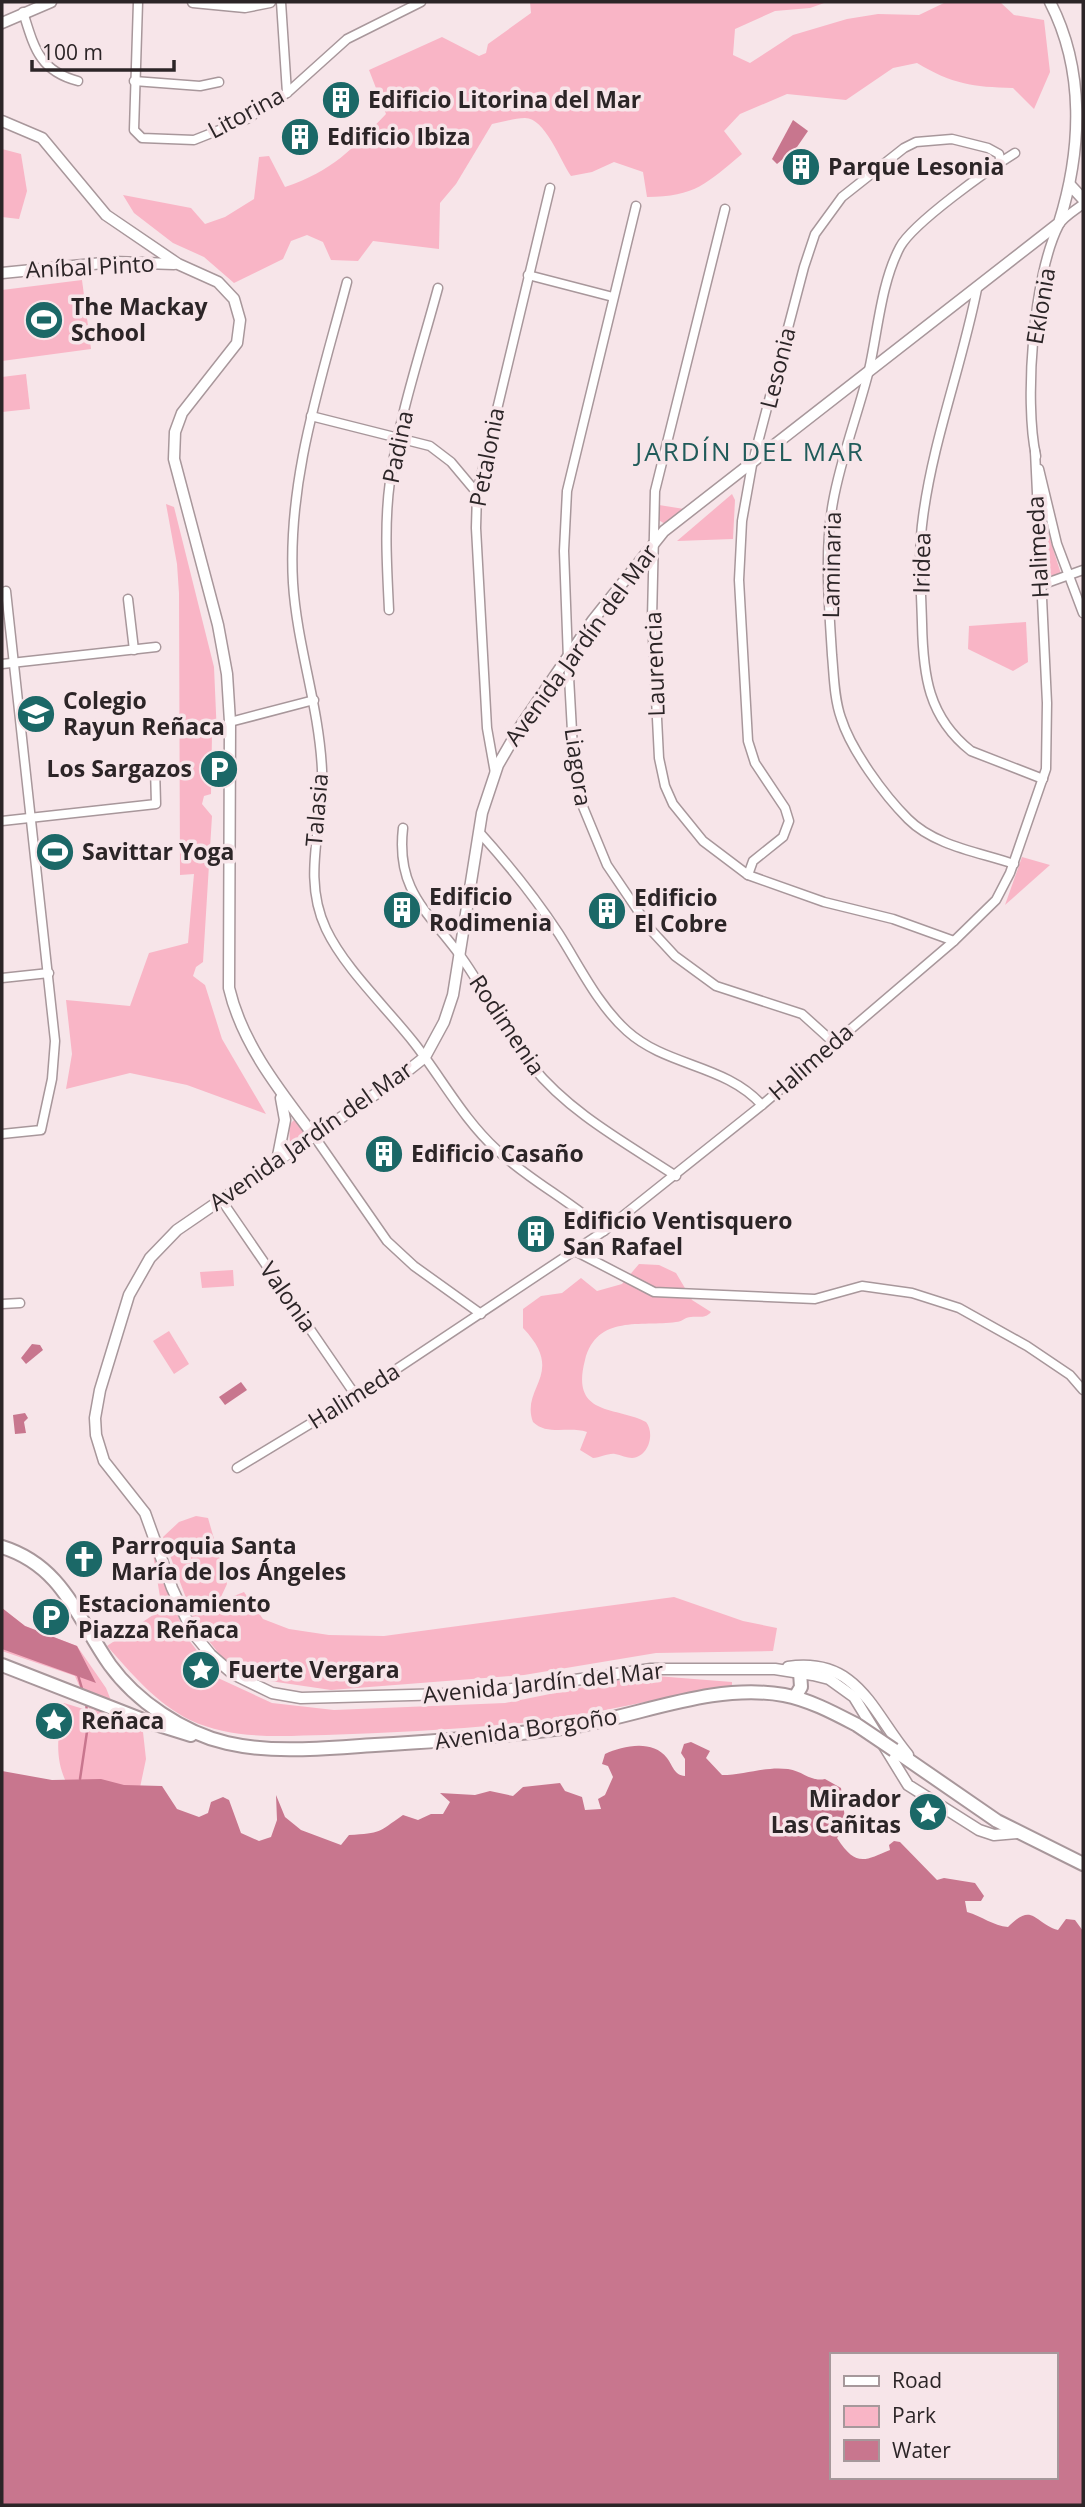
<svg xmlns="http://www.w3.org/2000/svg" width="1085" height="2507" viewBox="0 0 1085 2507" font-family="'Open Sans',sans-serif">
<rect width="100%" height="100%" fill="#f7e5e9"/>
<g fill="#f9b5c6">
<path d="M530 2H827L810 8 775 11 735 29 733 55 750 63 793 35 847 19 878 14 919 15 946 2H1000L1014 15 1044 20 1050 72 1034 109 1013 88C973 87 952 84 917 63L893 68 846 100 787 94 740 114 724 131 742 154C707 183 695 197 647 197L643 172 614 162 592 172 571 176C560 160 545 118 525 118 515 118 503 122 492 124L456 184 440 203 439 249 373 241 358 261 331 260 323 242 307 235 291 241 283 259 234 283 204 257 173 243 134 213 123 195 191 208 205 224 225 217 254 199 259 157 269 156 285 187C333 171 352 149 386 114L369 70 442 37 479 56 486 53 488 44 531 13Z"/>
<path d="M2 149 21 154 27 191 19 219 2 217Z"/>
<path d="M82 280 91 349 2 361V290Z"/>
<path d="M26 374 30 409 2 412V377Z"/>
<path d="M732 494 735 500 733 539 677 541Z"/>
<path d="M166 504 174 507 214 667 217 736 212 735 211 794 204 796 202 804 212 816 203 962 196 967 193 976 205 985 222 1039 266 1114 187 1085 130 1073 66 1089 72 1054 66 1000 130 1006 149 953 188 943 194 874 180 875 179 593 177 564Z"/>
<path d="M659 505 684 509 665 524 657 519Z"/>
<path d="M1042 514 1061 574 1046 577Z"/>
<path d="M1026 622 1028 662 1013 671 968 649 969 626Z"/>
<path d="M1022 857 1050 865 1005 905Z"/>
<path d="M294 1120 306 1134 290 1143 289 1125Z"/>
<path d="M639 1264 659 1265 676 1273 692 1300 711 1312C705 1319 699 1316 691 1317 685 1317 682 1322 676 1322 641 1327 597 1314 585 1360 570 1417 616 1406 646 1422 655 1433 649 1457 632 1458 627 1458 621 1455 615 1454 608 1453 600 1458 593 1458L580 1450 587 1432C569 1426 547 1436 533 1422 520 1387 567 1374 523 1328V1309L541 1296 562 1293 581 1278 597 1291 622 1284Z"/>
<path d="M233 1270 234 1286 202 1288 200 1272Z"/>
<path d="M169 1331 189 1364 174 1374 153 1341Z"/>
<path d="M196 1516 208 1518 227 1584 220 1599 203 1606 186 1598 163 1537 179 1522Z"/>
<path d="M151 1542 185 1635 218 1678 272 1703 334 1710 505 1703 614 1681 656 1676 732 1682V1687C667 1695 604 1713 539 1721 468 1729 397 1733 326 1735 281 1736 232 1740 190 1720 156 1703 132 1674 107 1646L156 1613 153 1606 160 1597Z"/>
<path d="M244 1592 263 1619 289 1629 329 1635 384 1636 674 1597 743 1621 777 1628 773 1651 656 1653 524 1675 331 1690 263 1680 223 1659 195 1623 191 1613Z"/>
<path d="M2 1608 25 1626 77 1646 106 1688 120 1723 143 1732 146 1759 138 1797 71 1791C53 1762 58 1738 62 1705L64 1703 90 1711 75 1676 2 1651Z"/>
</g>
<g fill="#c8768e" fill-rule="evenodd">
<path d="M793 120 808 131 797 147 777 164 772 159Z"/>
<path d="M32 1344 40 1345 43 1350 26 1364 21 1358Z"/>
<path d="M241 1382 247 1390 225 1405 219 1397Z"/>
<path d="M25 1413 28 1418 24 1422 26 1433 15 1434 13 1415Z"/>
<path d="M2 1608 25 1626 77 1646 96 1683 2 1649Z"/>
<path d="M691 1742 710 1751 706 1758 722 1775C745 1775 765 1766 788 1769 803 1771 810 1782 825 1779L841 1788 846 1826 837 1838C856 1867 864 1861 890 1850L889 1845 894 1841 900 1842 937 1880 944 1878 975 1883 984 1896 981 1901H965L967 1912C982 1916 993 1926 1008 1927 1033 1901 1034 1923 1058 1930L1066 1919 1075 1920 1083 1931V2505H2V1771L52 1780 101 1779 124 1785 162 1786 177 1809 199 1817 208 1813 211 1802 223 1797 229 1800 241 1833 259 1841 271 1837 277 1820 276 1795 285 1817 301 1830 341 1845 349 1835C382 1833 377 1833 403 1815L418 1820 431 1814H443L450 1802 440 1793 475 1795 490 1791 513 1796 523 1787 560 1783 565 1791 582 1797 585 1810 601 1809 598 1799 605 1795 613 1777 608 1766 602 1764 605 1754C623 1746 652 1739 667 1758 673 1766 674 1775 685 1776V1759L681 1753 684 1744ZM831 2355H1055V2477H831Z"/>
</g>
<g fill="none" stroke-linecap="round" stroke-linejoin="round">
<g stroke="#c8768e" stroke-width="2.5">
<path d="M78 1675 83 1692"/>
<path d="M80 1779 88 1725 86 1701"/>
</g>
<g stroke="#a8979b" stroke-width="11">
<g id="minor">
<path d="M138 2 134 130 142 138 194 140 247 119 287 93 347 39 421 2"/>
<path d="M281 2 287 93"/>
<path d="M23 12C34 47 39 71 78 81"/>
<path d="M134 81 200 86 219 82"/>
<path d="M636 206 567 491 564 551 568 659 574 767 581 802 607 865 651 930 675 956 716 986 802 1014 833 1042"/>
<path d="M725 209 655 491 652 619 659 758 665 786 673 804 703 841 748 875 824 902 893 919 954 941"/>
<path d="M528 275 613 297"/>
<path d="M347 282C321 381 287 480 293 583 297 646 319 706 322 770 324 825 301 876 326 929 345 969 387 1008 415 1044 442 1079 464 1120 497 1150 530 1181 571 1201 604 1231"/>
<path d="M977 289C962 365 933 440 923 517 918 552 921 587 922 623 923 675 928 717 971 751L1043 779"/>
<path d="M311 416 430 446 451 462 477 493"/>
<path d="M1036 456C1024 402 1033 275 1059 225 1063 217 1076 210 1083 204"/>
<path d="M1039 469 1057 544 1083 613"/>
<path d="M1041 585 1083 570"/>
<path d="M128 599 134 650"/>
<path d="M389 610C387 567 384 524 390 481 399 416 421 351 438 288"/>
<path d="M2 664 156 647"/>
<path d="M230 722 314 700"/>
<path d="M495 773 487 728 476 528 477 493 550 188"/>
<path d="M2 821 156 804 155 767"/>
<path d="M403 828C396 889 426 910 459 954 486 990 503 1032 532 1066 570 1113 626 1143 676 1176"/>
<path d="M480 833C508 864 536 899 559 934 580 967 598 1005 627 1031 667 1067 725 1064 762 1105"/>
<path d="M1014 864C979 852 935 846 908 819 884 795 851 750 841 718 834 698 834 676 832 655 829 605 824 552 833 502 841 457 858 414 869 370 878 330 881 283 900 247 913 223 989 169 1015 153"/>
<path d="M748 875 753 861 783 837 789 821 785 808 755 763 748 741 739 580 742 521 752 465 804 267 815 234 842 197 904 148 916 142 952 139 988 148 999 154 1001 162"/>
<path d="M2 978 49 973"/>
<path d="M2 1134 41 1130 52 1079 55 1041 6 591"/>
<path d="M314 1136 387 1241 414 1266 481 1314"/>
<path d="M220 1198 356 1396"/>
<path d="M575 1251 654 1292 815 1299 862 1286 912 1293 959 1308 1027 1346 1070 1375 1083 1390"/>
<path d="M2 1304 20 1303"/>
<path d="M237 1468 356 1396 604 1231 762 1105 954 941 996 900 1010 873 1046 769 1047 703 1035 451"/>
</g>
</g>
<g stroke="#a8979b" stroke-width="13">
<g id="tertiary">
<path d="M193 2 245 7 270 2"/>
<path d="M2 23 51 2"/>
<path d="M2 121 42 138 106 215 178 264 218 282 234 299 240 320 237 343 182 413 175 432 174 459 218 625 227 674 230 722 229 988C242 1044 280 1091 314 1136"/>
<path d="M1071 186 1083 199"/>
<path d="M2 273 113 262 174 264"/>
<path d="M277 1161 285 1120 281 1098"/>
<path d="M788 1667C858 1657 872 1712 908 1755"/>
<path d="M1017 1833 994 1835 979 1830 908 1785 854 1697 829 1679 813 1675 775 1669H651L485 1693 301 1698 272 1693 233 1674 211 1655 193 1633 172 1588 145 1513 104 1461 96 1435 95 1418 100 1390 129 1295 150 1258 177 1230 396 1080 425 1057 444 1022 453 995 482 813 498 765 520 727 593 620 664 531 1059 223C1082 149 1085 70 1050 2"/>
</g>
</g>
<g stroke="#a8979b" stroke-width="16">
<g id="primary">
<path d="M2 1547C63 1566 77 1618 110 1665 136 1701 183 1733 227 1743 275 1754 326 1748 375 1745 444 1741 512 1736 581 1725 647 1713 716 1683 784 1695 810 1700 834 1713 857 1725"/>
<path d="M2 1665 143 1720 191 1735"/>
<path d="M795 1697 801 1687 800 1672"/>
<path d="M894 1750 997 1821 1083 1864"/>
</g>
</g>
<use href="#minor" stroke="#fff" stroke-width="8"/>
<use href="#tertiary" stroke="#fff" stroke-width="10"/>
<use href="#primary" stroke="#fff" stroke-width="12"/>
<g stroke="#a8979b" stroke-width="16" stroke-linecap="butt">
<path id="primary-bridge" d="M857 1725 894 1750"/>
</g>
<use href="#primary-bridge" stroke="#fff" stroke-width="12"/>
</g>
<defs>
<g id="building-disc" transform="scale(2.0125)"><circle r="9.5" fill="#1b6867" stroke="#f7e5e9"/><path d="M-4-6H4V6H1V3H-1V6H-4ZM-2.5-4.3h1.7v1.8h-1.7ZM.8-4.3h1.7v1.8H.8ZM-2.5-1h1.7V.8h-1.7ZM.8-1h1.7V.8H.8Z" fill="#fff"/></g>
<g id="stadium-disc" transform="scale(2.0125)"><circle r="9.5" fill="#1b6867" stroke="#f7e5e9"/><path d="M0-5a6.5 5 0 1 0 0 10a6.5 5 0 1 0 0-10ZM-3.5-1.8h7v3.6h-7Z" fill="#fff"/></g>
<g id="school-disc" transform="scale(2.0125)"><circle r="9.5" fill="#1b6867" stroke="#f7e5e9"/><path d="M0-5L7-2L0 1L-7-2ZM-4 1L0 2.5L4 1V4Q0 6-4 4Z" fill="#fff"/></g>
<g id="parking-disc" transform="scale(2.0125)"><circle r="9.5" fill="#1b6867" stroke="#f7e5e9"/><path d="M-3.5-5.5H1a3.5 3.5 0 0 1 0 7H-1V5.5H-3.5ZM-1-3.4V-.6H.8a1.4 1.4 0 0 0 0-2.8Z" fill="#fff"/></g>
<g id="church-disc" transform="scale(2.0125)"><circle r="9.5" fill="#1b6867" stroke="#f7e5e9"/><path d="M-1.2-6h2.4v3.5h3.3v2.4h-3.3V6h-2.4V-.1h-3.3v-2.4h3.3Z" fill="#fff"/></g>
<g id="sight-disc" transform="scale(2.0125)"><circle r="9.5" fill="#1b6867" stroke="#f7e5e9"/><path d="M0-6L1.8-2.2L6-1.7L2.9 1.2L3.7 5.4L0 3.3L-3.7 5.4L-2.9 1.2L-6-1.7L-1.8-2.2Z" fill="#fff"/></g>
</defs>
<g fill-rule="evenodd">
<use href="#building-disc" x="341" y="100"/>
<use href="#building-disc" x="300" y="137"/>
<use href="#building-disc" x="801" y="167"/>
<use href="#stadium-disc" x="44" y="320"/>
<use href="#school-disc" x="36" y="714"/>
<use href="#parking-disc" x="219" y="769"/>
<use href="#stadium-disc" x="55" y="852"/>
<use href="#building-disc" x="402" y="910"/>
<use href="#building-disc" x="607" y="911"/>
<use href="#building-disc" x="384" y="1154"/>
<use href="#building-disc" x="536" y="1234"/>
<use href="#church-disc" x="84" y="1559"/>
<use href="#parking-disc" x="51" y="1617"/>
<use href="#sight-disc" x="201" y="1670"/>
<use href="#sight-disc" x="54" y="1721"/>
<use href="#sight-disc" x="928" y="1812"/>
</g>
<g text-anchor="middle" stroke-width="7" stroke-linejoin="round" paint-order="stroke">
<g font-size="23" font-weight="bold" fill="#2c2527" stroke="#f7e5e9" text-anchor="start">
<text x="368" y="108">Edificio Litorina del Mar</text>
<text x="327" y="145">Edificio Ibiza</text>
<text x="828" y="175">Parque Lesonia</text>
<text x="71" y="315">The Mackay<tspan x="71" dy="26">School</tspan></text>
<text x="63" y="709">Colegio<tspan x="63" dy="26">Rayun Reñaca</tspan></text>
<text x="192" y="777" text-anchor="end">Los Sargazos</text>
<text x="82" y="860">Savittar Yoga</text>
<text x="429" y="905">Edificio<tspan x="429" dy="26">Rodimenia</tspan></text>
<text x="634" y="906">Edificio<tspan x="634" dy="26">El Cobre</tspan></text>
<text x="411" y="1162">Edificio Casaño</text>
<text x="563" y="1229">Edificio Ventisquero<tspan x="563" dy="26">San Rafael</tspan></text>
<text x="111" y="1554">Parroquia Santa<tspan x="111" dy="26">María de los Ángeles</tspan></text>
<text x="78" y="1612">Estacionamiento<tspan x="78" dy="26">Piazza Reñaca</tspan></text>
<text x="228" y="1678">Fuerte Vergara</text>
<text x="81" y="1729">Reñaca</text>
<text x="901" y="1807" text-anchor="end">Mirador<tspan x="901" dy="26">Las Cañitas</tspan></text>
</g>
<g font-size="23" fill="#2c2527" stroke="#f7e5e9">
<text transform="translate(246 113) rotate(-28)" y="8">Litorina</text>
<text transform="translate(90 267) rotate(-3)" y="8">Aníbal Pinto</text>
<text transform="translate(1041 306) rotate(-80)" y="8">Eklonia</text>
<text transform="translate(778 368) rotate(-76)" y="8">Lesonia</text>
<text transform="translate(398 447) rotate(-78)" y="8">Padina</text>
<text transform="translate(487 457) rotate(-79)" y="8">Petalonia</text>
<text transform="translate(1038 547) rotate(-93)" y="8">Halimeda</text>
<text transform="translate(922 563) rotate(-89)" y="8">Iridea</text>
<text transform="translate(832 565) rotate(-89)" y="8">Laminaria</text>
<text transform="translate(581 645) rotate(-54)" y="8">Avenida Jardín del Mar</text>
<text transform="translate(655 664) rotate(-92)" y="8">Laurencia</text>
<text transform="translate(578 767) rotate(82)" y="8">Liagora</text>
<text transform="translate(317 810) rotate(-85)" y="8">Talasia</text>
<text transform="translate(507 1025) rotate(56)" y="8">Rodimenia</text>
<text transform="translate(811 1062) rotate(-41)" y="8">Halimeda</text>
<text transform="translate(311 1136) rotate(-35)" y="8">Avenida Jardín del Mar</text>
<text transform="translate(288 1297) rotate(55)" y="8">Valonia</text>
<text transform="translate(354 1396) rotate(-32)" y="8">Halimeda</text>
<text transform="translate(543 1683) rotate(-6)" y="8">Avenida Jardín del Mar</text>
<text transform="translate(526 1729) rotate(-8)" y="8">Avenida Borgoño</text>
</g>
<g font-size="26" letter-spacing="2" fill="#215b5a" stroke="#f7e5e9">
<text x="750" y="461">JARDÍN DEL MAR</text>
</g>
</g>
<rect width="1085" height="2507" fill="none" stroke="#2c2527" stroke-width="7"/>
<rect x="830" y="2353" width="228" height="126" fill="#f7e5e9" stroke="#a6989b" stroke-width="2"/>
<rect x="844" y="2376" width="35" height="10" fill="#ffffff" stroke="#a6989b" stroke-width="2"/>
<text x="892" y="2388" font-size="21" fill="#2c2527">Road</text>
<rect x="844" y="2406" width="35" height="21" fill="#f9b5c6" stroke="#a6989b" stroke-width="2"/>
<text x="892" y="2423" font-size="21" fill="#2c2527">Park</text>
<rect x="844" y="2440" width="35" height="21" fill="#c8768e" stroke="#a6989b" stroke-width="2"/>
<text x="892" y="2458" font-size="21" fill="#2c2527">Water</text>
<path d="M32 60v10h142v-10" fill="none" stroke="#2c2527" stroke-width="3.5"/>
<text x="42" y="60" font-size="21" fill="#2c2527" stroke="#f7e5e9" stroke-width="5" paint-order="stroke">100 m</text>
</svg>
